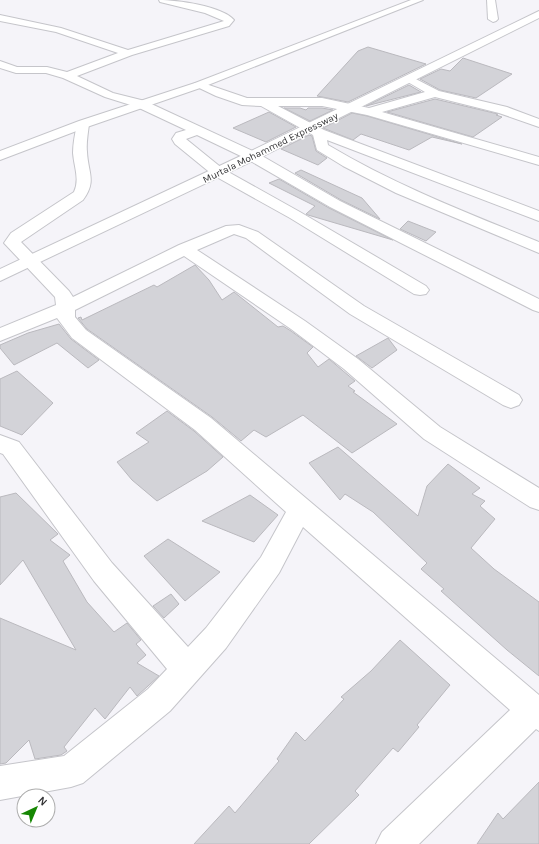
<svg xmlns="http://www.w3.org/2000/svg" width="539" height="844" viewBox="0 0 539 844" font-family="Karla,sans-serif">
<rect width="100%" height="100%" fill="#f5f4f9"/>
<g fill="#d3d3d8" stroke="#bab9be">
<path d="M368 47 426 64 348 102 317 96 358 51Z"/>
<path d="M463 58 512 74 476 98 440 90 420 79 441 69 450 71Z"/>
<path d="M409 85 421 92 366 106Z"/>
<path d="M435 99 498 114 496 115 502 117 473 137 387 112Z"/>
<path d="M284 108H300L306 110 308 108H322L333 110 310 121Z"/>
<path d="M269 112 296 127 266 142 233 128Z"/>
<path d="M352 113 367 116 462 144 432 137 409 150 361 134 353 140 323 128Z"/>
<path d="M309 135 312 136 316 151 327 158 318 165 281 149Z"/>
<path d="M301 170 362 198 380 219 341 200 295 173Z"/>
<path d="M279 179 329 208 393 240 308 215 306 214 315 206 269 183Z"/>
<path d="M408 221 436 232 426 241 400 229Z"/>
<path d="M195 265 209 280 222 300 234 292 278 327 283 326 291 331 313 347 307 353 318 367 329 359 355 381 348 386 355 391 353 392 397 424 352 453 303 415 266 437 254 430 241 441 212 417 87 329 78 318 81 317 82 320 154 285 157 287Z"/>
<path d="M59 324 71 339 99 360 88 368 57 343 14 365 0 348V345L28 333Z"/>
<path d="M388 338 397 350 372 368 356 356Z"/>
<path d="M17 371 53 403 22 435 0 426V379Z"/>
<path d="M167 411 194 431 223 457 207 471 157 501 132 480 117 462 149 442 136 433Z"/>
<path d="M338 447 418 516 427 486 448 464 480 488 472 494 485 501 480 506 495 519 471 548 494 569 539 602V676L507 650 441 591 444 589 421 569 427 563 373 512 345 494 340 500 309 463Z"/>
<path d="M16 493 58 534 50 540 70 555 63 561 87 602 114 632 127 623 141 640 136 644 146 655 137 663 159 676 137 696 130 687 105 719 95 708 64 747 67 751 61 755 35 759 29 740 6 763 0 764V618L76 650 23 560 0 585V497Z"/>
<path d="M250 495 278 515 254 542 202 521Z"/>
<path d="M168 539 220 572 185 601 144 556Z"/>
<path d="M171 594 179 604 164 618 153 606Z"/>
<path d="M400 640 450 685 417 725 419 727 398 752 393 748 355 791 359 795 309 844H194L229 806 235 813 279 761 277 759 296 732 305 741 344 699 341 697 371 671Z"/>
<path d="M539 782V844H477L498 813 503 819Z"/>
</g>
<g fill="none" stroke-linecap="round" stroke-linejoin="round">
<g stroke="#c5c5ca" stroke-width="2">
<g id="minor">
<path d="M159 0C177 0 222 6 234 20L229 26 132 55 77 76 113 93 145 101 257 153 340 201 539 299V312L533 310 330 207 247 159 197 135 186 139 223 169 300 212 426 286 429 290 426 294 420 295 414 294 290 218 213 175 175 144 172 139 176 133 186 130 137 107 105 97 63 78 46 73H16L0 68V61L17 67H47L67 72 118 53 56 32 0 21V15L61 28 128 50 224 21 205 13 160 2Z"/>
<path d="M487 0H495L498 19 496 21 493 22 488 19Z"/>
<path d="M410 76 439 91 507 107 539 119V127L499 113 435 97 382 112 539 157V165L367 115 322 106H278L324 130 539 211V221L327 140 328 145C395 185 467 213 539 242V253L396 193 343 166 317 150 313 135 261 106 242 105 216 96 193 85 195 83H203L247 98H322L369 108 425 92 406 81 404 79Z"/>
<path d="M83 120 89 124C88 133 86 143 87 152 88 173 97 181 83 200L21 242 69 291 73 297 179 245 226 226 239 225 258 232 364 306 519 395 522 400 519 405 511 408 503 405 350 314 246 238 234 234 197 250 305 321 358 359 440 427 539 488V510L530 507 424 439 344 369 291 329 184 256 75 310V317L86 330 211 418 539 695V731L536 729 419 844H376L382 832 510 710 303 527 279 573 226 648 170 711 83 783 71 787 0 800V766L64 756 148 689 167 669 94 581 3 454 0 453V435L19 442 112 563 188 647 206 628 261 557 286 512 195 430 72 338 57 318 0 341V328L56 305 55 297 4 243 11 233 74 192C80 179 74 167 73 153 73 143 75 134 77 124Z"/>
</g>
</g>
<g stroke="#c5c5ca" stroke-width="2">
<g id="major">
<path d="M411 0H423L203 87 87 127 0 160V151L79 121 195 83Z"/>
<path d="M539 11V18L257 159 0 281V269L247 153Z"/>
</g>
</g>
<use href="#minor" fill="#fff" fill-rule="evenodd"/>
<use href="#major" fill="#fff" fill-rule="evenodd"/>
</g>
<g text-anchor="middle" stroke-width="3" stroke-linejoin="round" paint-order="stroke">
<g font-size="10" fill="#313133" stroke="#fff">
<text transform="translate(270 147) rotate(-26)" y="4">Murtala Mohammed Expressway</text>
</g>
</g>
<g transform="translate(36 808) rotate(44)"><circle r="19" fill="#ffffff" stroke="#adadad"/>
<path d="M0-3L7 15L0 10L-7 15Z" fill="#168703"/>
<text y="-6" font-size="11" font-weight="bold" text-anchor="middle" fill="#313133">N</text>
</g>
</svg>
